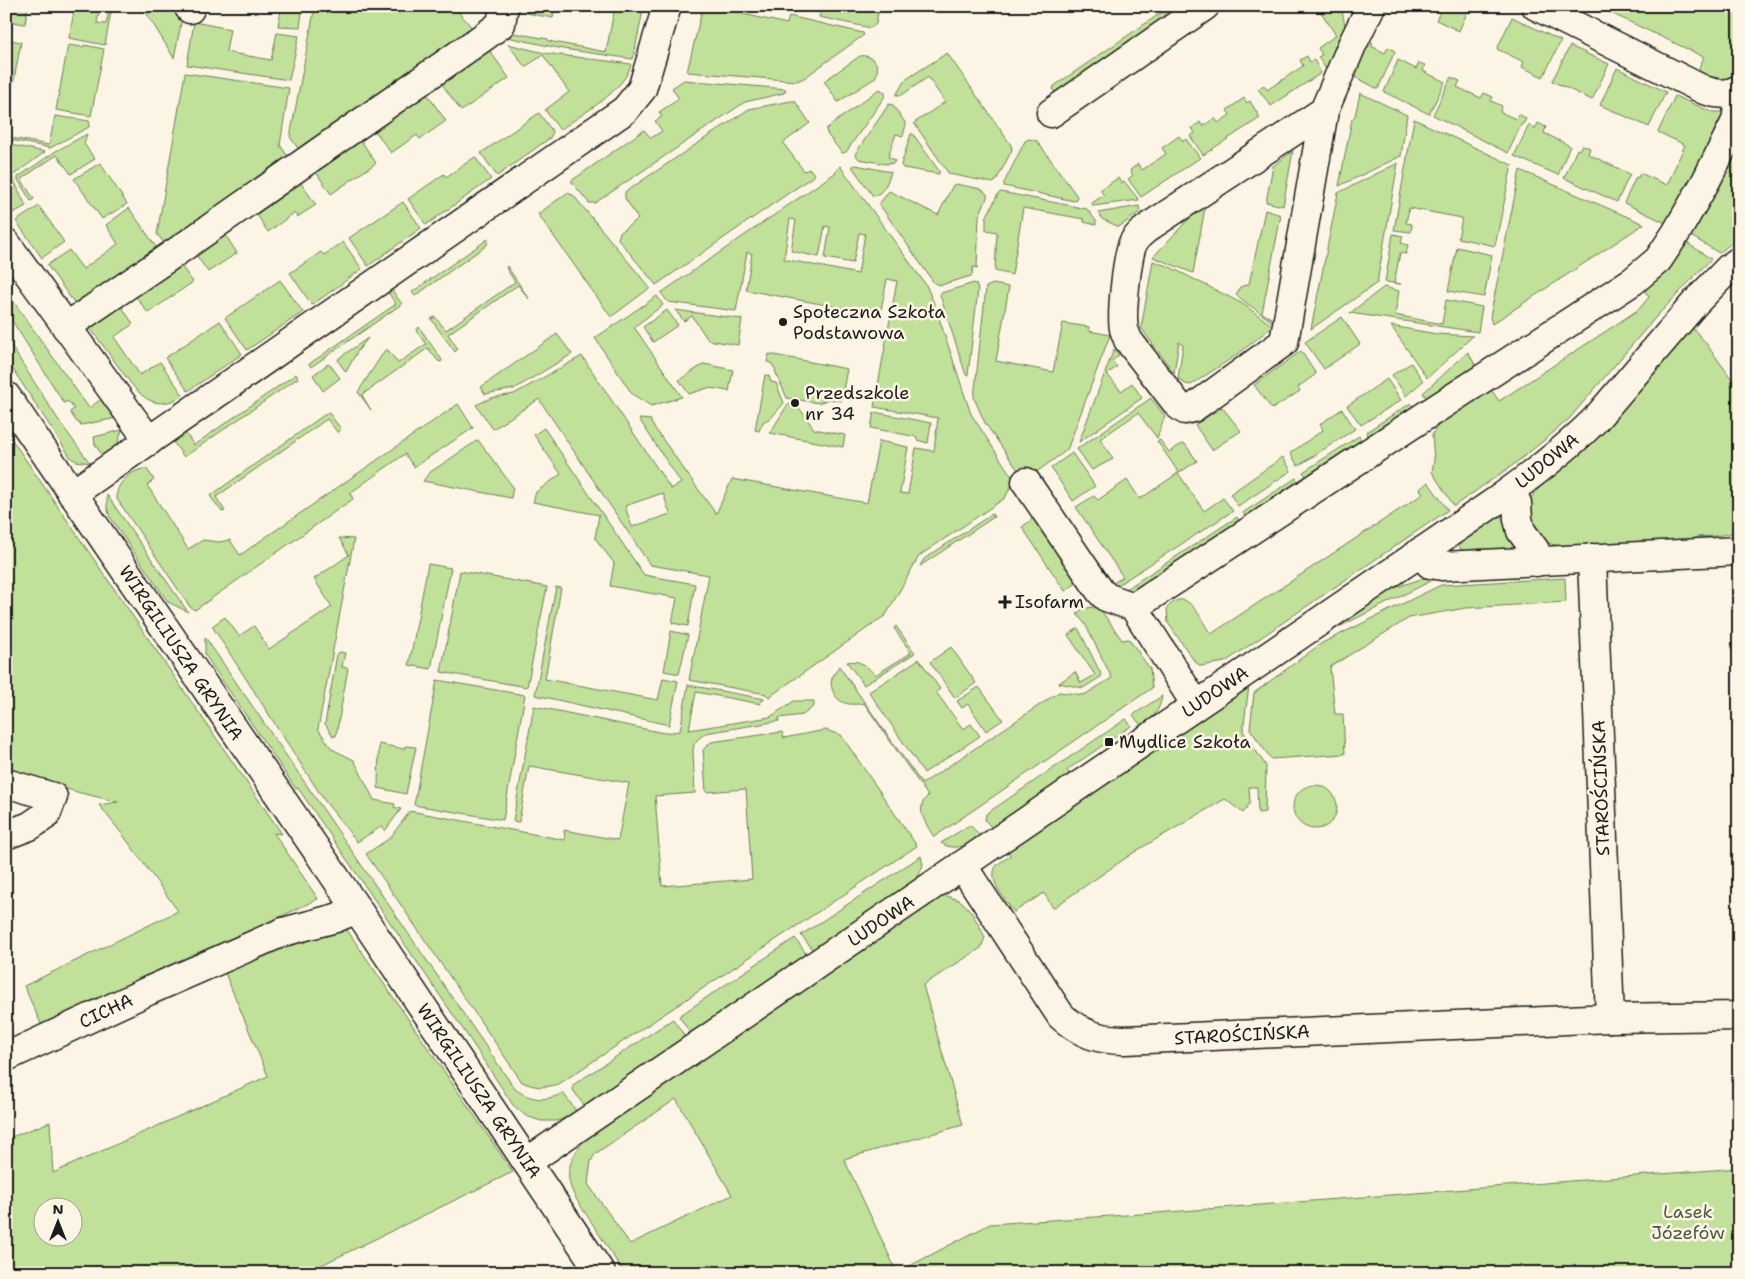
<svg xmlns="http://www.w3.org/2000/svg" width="1745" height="1279" viewBox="0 0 1745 1279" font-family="'Shantell Sans',sans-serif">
<rect width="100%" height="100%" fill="#fcf5e5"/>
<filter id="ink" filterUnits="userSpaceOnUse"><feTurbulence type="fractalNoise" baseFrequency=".02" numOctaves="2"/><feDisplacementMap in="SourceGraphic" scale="10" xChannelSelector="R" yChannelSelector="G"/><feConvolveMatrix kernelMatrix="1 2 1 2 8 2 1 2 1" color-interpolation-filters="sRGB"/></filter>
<g filter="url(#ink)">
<g fill="#c1e099" stroke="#6e7e5a" fill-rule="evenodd">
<path d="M6 6H28L25 24 6 21Z"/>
<path d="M75 6H100L97 23 106 24 110 6H112L105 45 69 38Z"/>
<path d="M142 6H173L182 19 174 58Z"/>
<path d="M282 6H303L300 27 278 26Z"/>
<path d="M315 6H453L476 32 302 154 290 137Z"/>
<path d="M528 6H555L553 18 526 13Z"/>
<path d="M615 6H644L633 59 563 49 502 36V31L548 39V41L606 52Z"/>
<path d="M703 6H740L739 13 787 24 789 16 863 33 864 35 804 78 797 81 687 72Z"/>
<path d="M776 6H879L876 24 871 28 819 17 821 11 803 7 801 12Z"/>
<path d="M1171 6H1190L1056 94 1053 89 1054 86Z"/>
<path d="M1317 6H1341L1346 30 1327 71 1318 57 1322 55 1318 48 1336 35Z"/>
<path d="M1443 6H1470L1459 31 1436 20Z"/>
<path d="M1596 6H1739V76C1724 85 1710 79 1696 74L1704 57Z"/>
<path d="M1512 17 1561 41 1543 77 1522 67 1524 62 1497 49Z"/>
<path d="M194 22 230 29 226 52 271 60 277 33 299 36 289 80 187 65Z"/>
<path d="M6 39 21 42 11 96 6 95Z"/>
<path d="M1364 39 1373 43 1371 46 1385 53 1388 47 1395 51 1378 89 1349 74Z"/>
<path d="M485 44 509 78 461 111 437 77Z"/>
<path d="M508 44 544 53 631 64C624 92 583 113 560 130L545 110 569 92 543 55 525 67Z"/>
<path d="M68 45 83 47 84 45 104 49 91 116 56 110Z"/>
<path d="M1570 46 1609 64 1592 100 1552 81Z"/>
<path d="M947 53 1011 145 1012 150 996 181 993 183 949 174 914 123 945 102 928 77 902 95H896L905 80Z"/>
<path d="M860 56C873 54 882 66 875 78L838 102 824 81Z"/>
<path d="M1307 56 1310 62 1314 60 1321 73 1271 106 1258 89 1264 85 1267 90 1303 66 1300 60Z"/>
<path d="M1398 60 1416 69 1419 63 1425 65 1423 71 1445 82 1429 114 1384 92Z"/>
<path d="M1617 68 1666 92 1649 127 1600 105Z"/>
<path d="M185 73 289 88 280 145 291 161 169 249 157 234Z"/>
<path d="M1451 77 1460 81 1457 87 1481 98 1484 93 1493 97 1491 101 1502 106 1500 112 1516 119 1518 114 1526 118 1524 123 1521 125 1508 153 1433 115Z"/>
<path d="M684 80 786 89 784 93 745 102 595 203H589L571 181 644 130 651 138 662 131 655 121 662 117 659 112 679 99 672 88Z"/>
<path d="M422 87 446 121 420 139 417 135 391 153 370 124Z"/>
<path d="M879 89 885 92V96L846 152 842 153 827 134 826 129Z"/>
<path d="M1360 93 1407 115 1401 156 1339 186 1352 119 1355 116Z"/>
<path d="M1675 96 1712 112H1729L1672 226 1624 203 1636 177 1638 178 1640 173 1667 185 1685 145 1658 132Z"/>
<path d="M1244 98 1247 103 1250 101 1260 118 1203 155 1190 136 1195 133 1192 128 1200 122 1203 126 1215 118 1218 123 1230 115 1227 110Z"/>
<path d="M791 101H795L810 123 783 143 804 171 810 169 814 174 812 177 656 285 618 239 620 232 638 219 625 198V192L749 109Z"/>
<path d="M889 104 893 105 906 124 903 136 896 134 888 157 895 160 894 163 886 164 859 159 855 154Z"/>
<path d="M539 113 553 132 550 138 497 176 481 153Z"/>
<path d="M55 116 90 121 89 127 50 148 6 139V137L49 145Z"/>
<path d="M1414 119 1512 165 1495 246 1458 238 1462 218 1409 208 1406 223 1412 224 1411 232 1394 230Z"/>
<path d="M1538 123 1546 127 1544 133 1570 146 1558 175 1514 156 1529 125 1535 129Z"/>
<path d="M356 133 376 163 331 194 311 165Z"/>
<path d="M87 134 84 144 95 159 71 174 57 155 21 179 34 199 31 201 18 180V177L56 151Z"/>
<path d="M911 134H913L939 171V174L903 168 901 165Z"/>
<path d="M1179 136 1183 141 1186 139 1200 158 1141 197 1128 179 1133 175 1130 170 1138 164 1142 170 1166 154 1162 148Z"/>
<path d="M1029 139 1037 141 1077 196 1076 199 1074 201 1004 186V183L1025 141Z"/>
<path d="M6 144 45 152 12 176 26 206 11 214 6 207Z"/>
<path d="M1739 144V237L1719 253 1691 236Z"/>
<path d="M1582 145 1590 148 1588 154 1630 174 1617 202 1564 178 1577 149 1579 150Z"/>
<path d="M1293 151 1283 206 1266 202 1273 166Z"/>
<path d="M475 157 491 179 426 225 408 199 444 174 446 177Z"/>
<path d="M100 163 127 204 102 219 74 179Z"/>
<path d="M1398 163 1377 283 1311 329 1338 193Z"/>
<path d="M856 165 891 172C888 182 883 194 873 196L853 168 852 166Z"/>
<path d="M840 166 926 285 934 303 971 414 1014 480 1005 498 919 556 886 615 769 697 766 694 689 680 709 575 650 565 539 399 493 429 476 405 491 398 514 394 582 356 671 489 681 483 639 419 651 420V423L716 514 732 479 867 503 879 441 908 447 900 493 908 494 916 448 934 451 938 418 874 407 897 281 887 279 880 315 746 290 752 254 747 252 736 311 668 302 661 293 835 173ZM790 219 796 220 791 251 819 257 825 226 830 227 825 258 853 263 859 233 865 234 858 274 784 259ZM663 493 670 514 632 527 625 506Z"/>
<path d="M1520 170 1644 224 1492 324 1490 317Z"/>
<path d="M296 176 316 205 297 217 294 213 268 232 252 207Z"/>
<path d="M1118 178 1121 183 1124 181 1139 200 1093 206 1092 203 1104 195 1100 190Z"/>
<path d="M956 184 981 189 987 194V198L979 216 977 268 973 267 972 275 971 276 941 285 934 283 879 204 889 191 938 215 953 185Z"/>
<path d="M1001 192 1087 209 1096 221V225L1084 222V219L1023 208 1012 275 995 271 997 232 986 230V218L998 194Z"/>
<path d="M567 193 573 195 650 288 611 317 538 214Z"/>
<path d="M403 202 421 228 368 266 349 238Z"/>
<path d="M39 206 64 242 42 258 16 221Z"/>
<path d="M1139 206 1140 212 1119 227 1102 219 1098 213Z"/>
<path d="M129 208 161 254 79 304H75L47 265 69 250 83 269 118 244 106 225Z"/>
<path d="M1199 208H1205L1193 273 1153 257Z"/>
<path d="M1265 210 1281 215 1262 313 1278 322 1275 324 1236 295 1240 287 1249 284Z"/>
<path d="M221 228 237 253 208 272 192 249Z"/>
<path d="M1393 234 1403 236 1401 243 1408 245 1406 254 1400 253 1394 283 1401 284 1385 282Z"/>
<path d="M488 239 487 245 415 296 412 292Z"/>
<path d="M343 242 362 269 312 305 290 273 321 252 324 255Z"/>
<path d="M1687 243 1711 259 1655 318 1569 419 1547 438 1513 465 1454 506 1432 472 1434 460 1432 435 1439 424 1438 420 1489 386 1499 401 1614 326 1639 309 1649 297 1642 287 1679 244 1685 246Z"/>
<path d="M1457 247 1492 255 1484 297 1448 291Z"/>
<path d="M176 259 193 282 148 313 131 290Z"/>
<path d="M1153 261 1170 267 1243 304 1273 326 1238 354 1191 385 1185 384 1178 378 1183 345 1179 342 1174 373 1141 328Z"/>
<path d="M507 266 529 299 518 285 448 334 458 349 455 352 431 319 435 317 446 330 515 282 506 268Z"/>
<path d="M280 280 303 312 247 350 225 318Z"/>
<path d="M974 283 976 284 978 290 968 375H966L940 295 941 293Z"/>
<path d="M993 284 1009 287 996 361 1053 372 1063 323 1089 327V331L1110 335 1067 450 1031 476H1022L985 423 974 398 986 287Z"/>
<path d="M389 286 402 304 311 367 309 364 396 304 385 288Z"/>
<path d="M1384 287 1399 291 1395 315 1442 324 1446 300 1482 307 1478 332 1350 313Z"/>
<path d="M6 291 89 408 103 398 117 418 81 425 76 421 70 412 74 409 68 401 64 403 6 311Z"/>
<path d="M657 296 663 305 634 327 682 397 651 406 632 394 595 338Z"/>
<path d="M118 301 133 324 114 337 140 375 160 362 183 395C151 417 135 389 118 366 109 354 100 341 90 328V326Z"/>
<path d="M667 310 678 325 653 342 643 327Z"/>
<path d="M675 310 742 319 738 345 708 340 692 316 684 321Z"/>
<path d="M1342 317 1360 344 1324 369 1305 342Z"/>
<path d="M220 321 242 354 188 391 165 358Z"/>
<path d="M1391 326 1437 334 1473 336 1427 378Z"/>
<path d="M1691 326 1705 342 1739 389V532L1716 536 1696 537 1695 542 1561 547C1556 545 1549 544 1545 541 1532 532 1530 514 1529 500L1543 482Z"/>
<path d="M419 327 442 360 441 362 438 361 428 348 362 395 371 410 358 392 385 350H388L398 363 426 344 416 331Z"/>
<path d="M557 334 572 354 514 389 485 394 481 387Z"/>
<path d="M6 338 61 424 90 463 76 461 71 458 6 359Z"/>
<path d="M368 338 357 352 346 372 338 361 339 358Z"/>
<path d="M1114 349 1119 355 1112 361 1117 367 1107 374 1121 391 1132 383 1142 398 1079 442Z"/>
<path d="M1301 351 1316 374 1298 387 1300 391 1272 409 1254 385Z"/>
<path d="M1468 352 1477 368 1428 400 1423 393Z"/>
<path d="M769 354 847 369 841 401 829 399 819 403 787 398 775 371 776 370 771 363 767 362Z"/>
<path d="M1411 363 1423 381 1406 396 1392 375Z"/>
<path d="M328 364 331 366 340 378 323 391 313 375Z"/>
<path d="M704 364 733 370 729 391 708 388 689 394 679 380Z"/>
<path d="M296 374 298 378 184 457 171 439 183 430 194 445Z"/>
<path d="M765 375 769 376 771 382 776 383 784 403 771 418 763 422 759 431 755 430Z"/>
<path d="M1387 379 1401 400 1361 425 1347 406Z"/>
<path d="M1151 398 1165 416 1157 438 1138 413 1100 439 1113 459 1092 470 1077 449Z"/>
<path d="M1411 403 1414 409 1370 438 1366 432Z"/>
<path d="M458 404 473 428 414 467 405 454 350 493 353 499 195 610 190 607 117 499C114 484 133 468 147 469L154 480 147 485 188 549 203 540 219 542 230 540 240 555Z"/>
<path d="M788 404 798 406 814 429 845 435 843 447 770 433Z"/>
<path d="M1222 407 1241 431 1212 450 1195 425Z"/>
<path d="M1342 409 1355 429 1298 466 1290 453 1323 430 1320 424Z"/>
<path d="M874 412 931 423 928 443 917 440V437L871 428Z"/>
<path d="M329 413 341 429 338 433 327 419 216 497 225 511 222 512 210 496 324 415Z"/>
<path d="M544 428 644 575 695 584 688 626 672 623 677 598 610 586 614 563 595 538 599 515 533 502 536 492 561 474 534 435Z"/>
<path d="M122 430 116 449 104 459 95 444 94 437Z"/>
<path d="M6 431 282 834 274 833 318 899 206 952 42 1026 24 986 178 911 126 839 99 805 118 802 73 791 6 769Z"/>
<path d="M1359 436 1362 441 1307 478 1303 472Z"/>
<path d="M478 440 513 487 511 498 423 481 429 473Z"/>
<path d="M1160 440 1169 452 1182 444H1185L1197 461 1179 473 1157 441Z"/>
<path d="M1072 453 1095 486 1073 501 1051 468Z"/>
<path d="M1283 457 1291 471 1238 506 1230 494Z"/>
<path d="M1178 473 1204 511 1223 498 1233 511 1113 588 1108 586 1123 577 1076 507 1094 496 1098 500 1127 480 1140 499Z"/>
<path d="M1296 478 1299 483 1246 517 1243 513 1244 512Z"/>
<path d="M1428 482 1448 510 1225 662 1201 666 1195 662 1168 623 1167 608C1188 584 1200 619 1211 634L1423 494 1420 489Z"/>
<path d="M107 495 188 612 168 602 110 517 107 507Z"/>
<path d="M992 514 994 517 920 566 924 559Z"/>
<path d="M1501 515 1505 517C1506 528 1512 537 1514 548L1510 551 1466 553 1459 547 1461 540 1498 516Z"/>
<path d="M1237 517 1240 523 1134 591H1123Z"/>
<path d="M1034 518 1081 580 1065 591 1022 527Z"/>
<path d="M339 538 354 539 318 729 332 749 354 760 374 800 395 804 394 807 401 809 385 831 382 826 357 842 324 800 212 626 225 617 239 636 254 626 269 649 332 607 314 579 349 555Z"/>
<path d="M428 564 451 568 431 669 409 665Z"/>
<path d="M460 571 547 587 527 687 441 672Z"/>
<path d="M1441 576 1323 635 1388 590 1424 578Z"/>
<path d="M1565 578 1566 602 1466 608 1409 618 1330 667 1335 714H1343L1345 754 1271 759 1250 729 1254 693 1322 643 1441 585Z"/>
<path d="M556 587 561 588 545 679 658 700 663 678 678 681 669 725 535 695Z"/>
<path d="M1098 606 1122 640 1129 639 1150 669 1152 688 934 837C926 824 914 808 928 796L864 703C847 707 833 702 831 683L832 678 839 666 922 784 1059 692 1084 695 1112 678 1085 624 1077 614 1082 609Z"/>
<path d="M896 626 915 653 864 685 847 662C860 659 867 666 875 675L911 653 894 628Z"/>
<path d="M1078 628 1102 676 1083 688 1059 683 1075 672 1081 683 1095 675 1068 635Z"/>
<path d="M671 631 688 635 679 674 664 671Z"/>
<path d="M205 637 515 1089C530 1100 546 1102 563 1093L577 1112 571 1116 557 1121H541L526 1116 513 1105 469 1038 298 788 296 789 205 655Z"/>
<path d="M951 647 976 683 955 698 930 662Z"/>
<path d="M340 652 345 653 342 667 348 668 336 736H333L325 724 337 654Z"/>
<path d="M919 659 940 689 936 692 963 729 971 724 980 736 924 773 869 692Z"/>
<path d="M437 680 525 695 503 820 414 805Z"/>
<path d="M688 685 765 699 760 702 761 704 696 692 689 730 770 717 794 701H814V706L803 715 779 718V721L706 733 699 738 694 744 693 752 695 793 655 796 662 886 752 879 746 789 706 792 703 750 711 742 782 732 784 738 825 730 841 735 917 846 559 1084C544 1088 536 1088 522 1082L366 854 390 838 410 811 565 840 564 830 618 840 629 783 529 766 519 822 513 821 534 706 664 733 680 731Z"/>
<path d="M1249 686 1243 731 1266 766 1265 812 1258 813 1257 787H1249L1250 803 1243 813 1225 799 1136 851 1053 908 1044 893 1014 912C1006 901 986 879 997 865 1000 862 1006 859 1010 856L1008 850Z"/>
<path d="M979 687 1003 720 986 731 968 704 962 708 957 701Z"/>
<path d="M1162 696C1160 710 1153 719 1142 727L1133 715Z"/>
<path d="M1126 719 1131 726 1067 770 1070 775 992 828 985 820 986 814Z"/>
<path d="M379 744 404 749 405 746 416 747 406 794 378 788Z"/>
<circle cx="1315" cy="807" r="22"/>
<path d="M968 826H971L980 836C968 845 955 852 941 843Z"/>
<path d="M921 856 923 865 917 880 813 950 801 935Z"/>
<path d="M944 894C951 899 957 898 962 902 973 911 979 926 985 937L981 948 923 985 963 1125 844 1159 895 1268V1273H624C613 1256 603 1240 592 1223 569 1189 556 1174 587 1137ZM676 1099 732 1195 630 1244 588 1184 591 1161 595 1154Z"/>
<path d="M343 924 513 1172 305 1273H6V1139L50 1122 53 1173 268 1076 222 966ZM42 1206H72V1236H42Z"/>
<path d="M795 938 807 955 691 1034 679 1016Z"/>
<path d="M673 1019 686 1038 585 1107 573 1090V1085Z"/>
<path d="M1739 1168V1273H896L990 1224 1156 1213Z"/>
</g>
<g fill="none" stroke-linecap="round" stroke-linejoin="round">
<g stroke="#1c1c1c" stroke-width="31">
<g id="minor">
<path d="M188 6 190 9"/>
<path d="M1536 6 1704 90C1716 94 1727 96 1739 89"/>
<path d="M1324 111 1153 224C1146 229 1137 235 1133 243 1127 257 1121 313 1124 329 1125 333 1127 336 1128 340L1178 405 1185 410 1193 408 1284 342 1324 111 1352 45 1371 6"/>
<path d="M1051 113 1205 6"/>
<path d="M6 243 149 441"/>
<path d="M66 327 179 250 485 36 501 24 504 6"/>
<path d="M6 396 357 909 601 1273"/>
<path d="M1026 482 1100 591 1106 597 1134 607 1196 705"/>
<path d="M1510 491 1517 503 1518 519 1521 531 1535 550 1536 562"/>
<path d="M72 494 625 110 642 89 667 6"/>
<path d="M1420 552 1430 564 1442 566 1739 551"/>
<path d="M1592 558 1610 1018"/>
<path d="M1134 607 1428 414 1633 281 1658 260 1676 233 1706 181 1736 121 1738 107 1735 92"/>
<path d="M6 783 53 797 46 815 30 826 6 835"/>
<path d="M962 865 1061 1016C1081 1034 1099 1040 1125 1040L1610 1018 1739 1016"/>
<path d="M6 1057 148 991 283 932 336 918 357 909"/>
<path d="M527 1162 1496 501C1531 476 1565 450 1595 420L1695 303 1729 268 1739 261"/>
</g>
</g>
<use href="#minor" stroke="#fcf5e5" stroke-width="28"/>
</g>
</g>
<g fill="#1c1c1c" stroke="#fcf5e5" stroke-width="2">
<circle cx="783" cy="322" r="5"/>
<circle cx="795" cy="403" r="5"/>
<path d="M1002.5 594.5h5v5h5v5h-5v5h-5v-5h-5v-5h5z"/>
<rect x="1104" y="737" width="10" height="10" rx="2.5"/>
</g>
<g text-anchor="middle" stroke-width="5" stroke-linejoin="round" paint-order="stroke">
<g font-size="18" fill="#1c1c1c" stroke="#fcf5e5" text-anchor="start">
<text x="793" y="318">Społeczna Szkoła<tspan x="793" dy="21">Podstawowa</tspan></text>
<text x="805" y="399">Przedszkole<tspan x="805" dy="21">nr 34</tspan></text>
<text x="1015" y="608">Isofarm</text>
<text x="1119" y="748">Mydlice Szkoła</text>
</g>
<g font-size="18" fill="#1c1c1c" stroke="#fcf5e5">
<text transform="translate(1547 461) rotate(-39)" y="6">LUDOWA</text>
<text transform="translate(181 653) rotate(56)" y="6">WIRGILIUSZA GRYNIA</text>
<text transform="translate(1215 692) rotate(-34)" y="6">LUDOWA</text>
<text transform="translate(1601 788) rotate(-92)" y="6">STAROŚCIŃSKA</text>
<text transform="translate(881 921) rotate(-34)" y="6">LUDOWA</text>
<text transform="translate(106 1011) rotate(-25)" y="6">CICHA</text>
<text transform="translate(1242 1035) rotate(-3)" y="6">STAROŚCIŃSKA</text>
<text transform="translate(479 1091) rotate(56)" y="6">WIRGILIUSZA GRYNIA</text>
</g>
<g font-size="18" fill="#4e5742" stroke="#fcf5e5">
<text x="1688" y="1218">Lasek<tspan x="1688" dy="21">Józefów</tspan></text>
</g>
</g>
<rect width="1745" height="1279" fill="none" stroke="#fcf5e5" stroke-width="25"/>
<rect x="12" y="12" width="1720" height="1254" fill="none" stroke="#1c1c1c" stroke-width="2" filter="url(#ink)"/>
<g transform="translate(58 1222)"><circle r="24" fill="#fcf5e5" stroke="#a29e95"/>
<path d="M0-4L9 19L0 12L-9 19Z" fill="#1c1c1c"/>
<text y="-8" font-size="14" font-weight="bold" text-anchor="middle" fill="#1c1c1c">N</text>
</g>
</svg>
